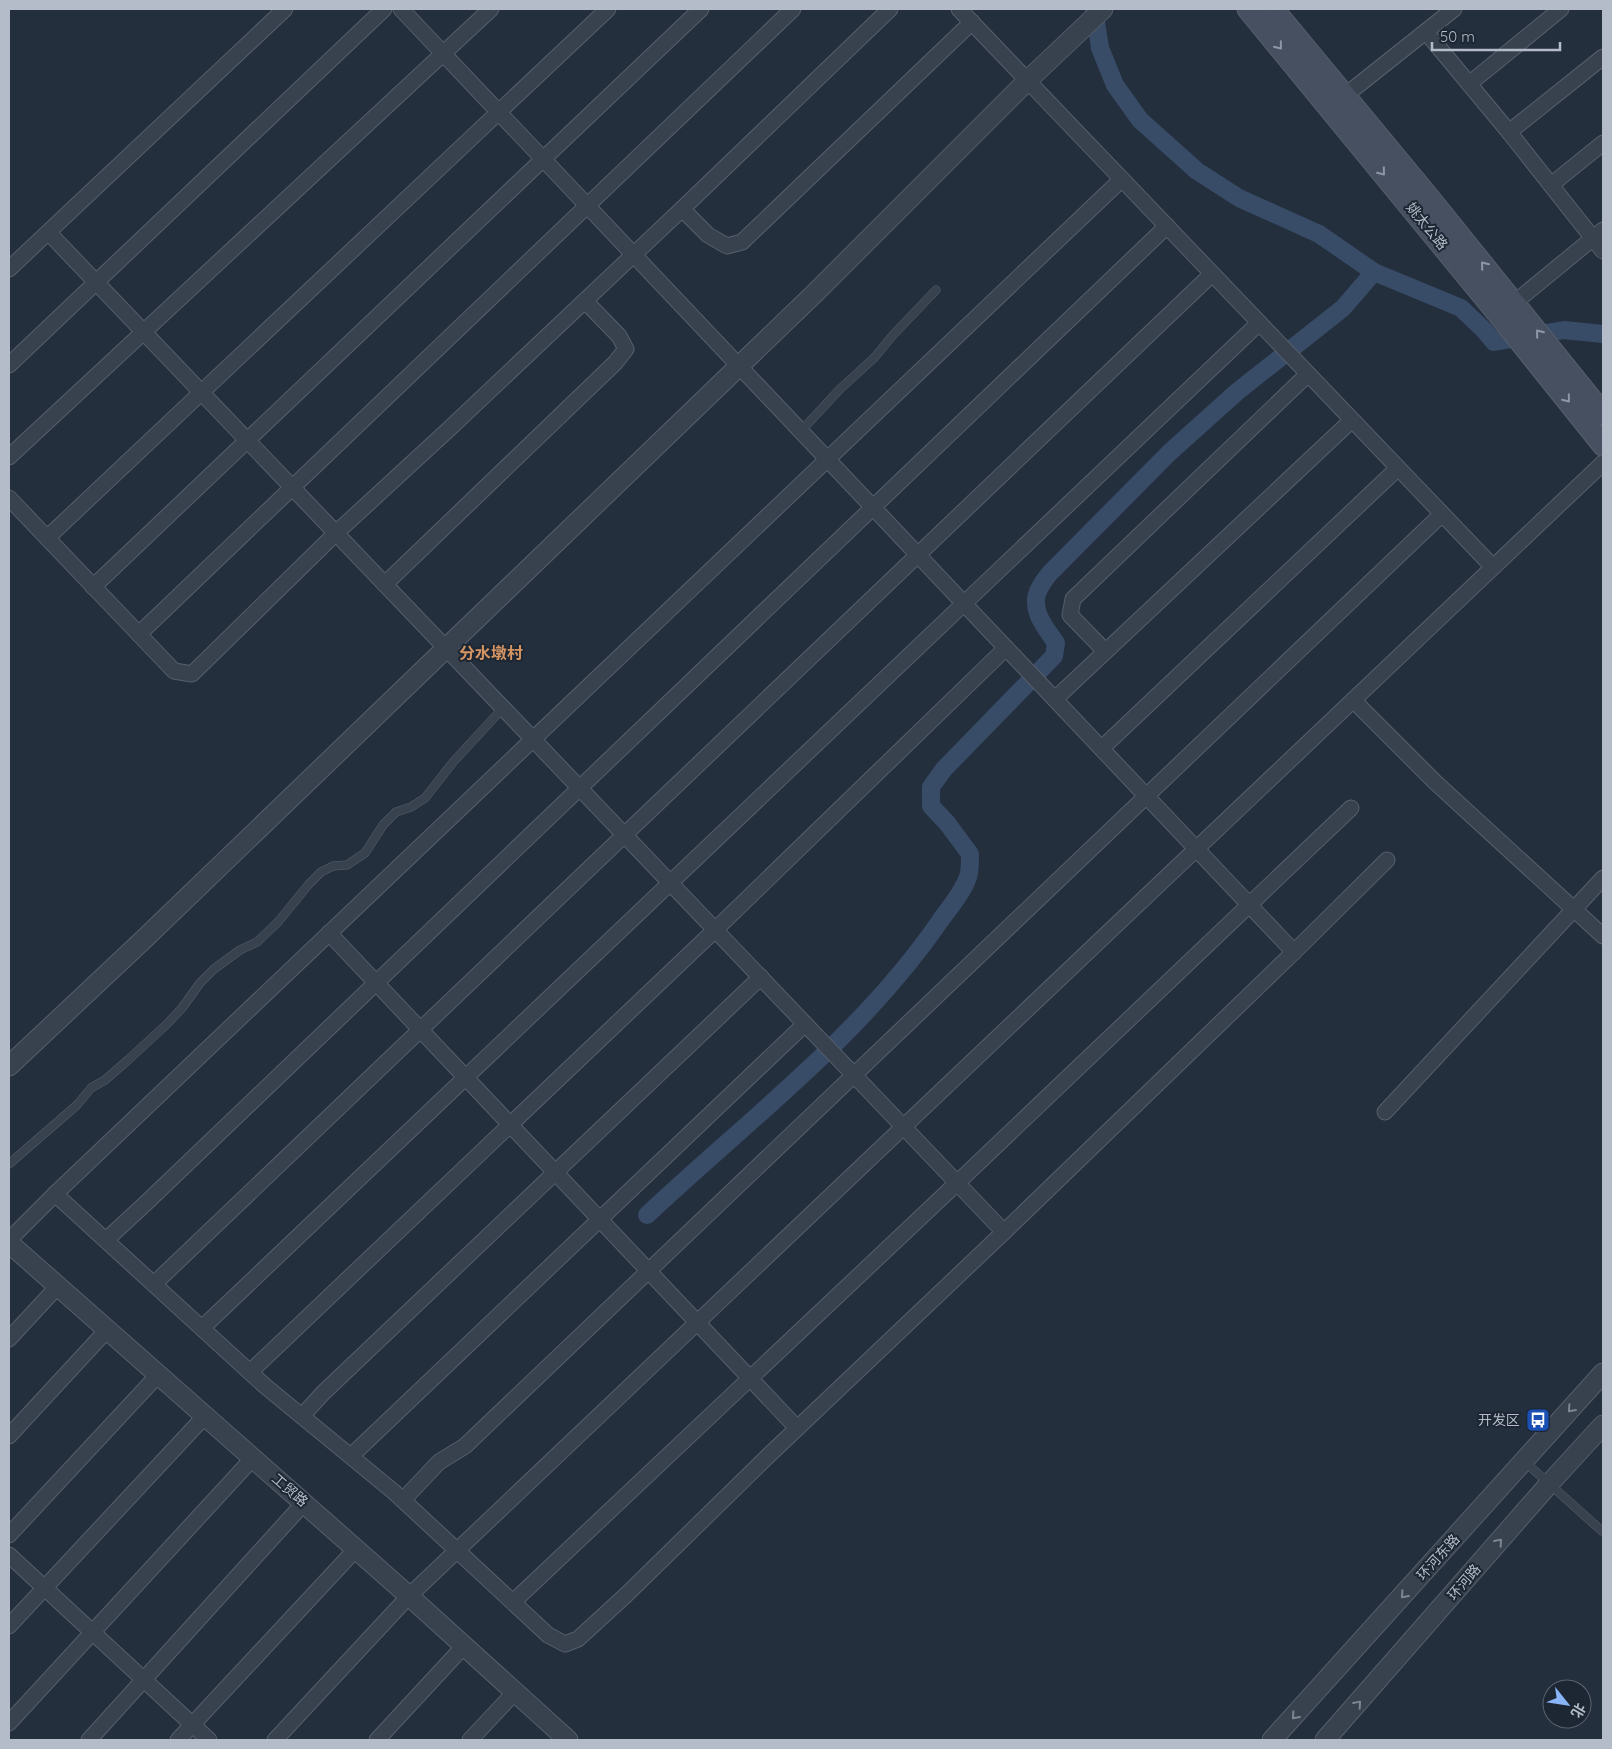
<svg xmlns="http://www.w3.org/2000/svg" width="1612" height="1749" viewBox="0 0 1612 1749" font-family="Quicksand,'Noto Sans SC',sans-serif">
<rect width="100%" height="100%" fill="#242f3e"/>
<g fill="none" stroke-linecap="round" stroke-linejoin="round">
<g stroke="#394c67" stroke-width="18">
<path d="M1094 9 1100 48 1115 85 1140 120 1197 171 1239 198 1319 234 1374 272 1461 308 1484 330 1494 342 1564 330 1603 334"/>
<path d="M647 1215C748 1120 861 1036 940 921 949 908 966 889 969 873 970 867 970 860 970 854L947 823 931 806V787L944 769 1054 656 1056 643C1046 628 1030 611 1038 591 1041 585 1045 579 1049 574L1170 452 1238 391 1343 308 1374 272"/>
</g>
<g stroke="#565f6c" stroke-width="9">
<g id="service">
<path d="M801 431 839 390 874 358 893 335 936 290"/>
<path d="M9 1164 77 1105 91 1088 105 1080 128 1060 167 1024 182 1008 200 983 214 969 240 950 257 942 278 922 309 884 321 872 333 866 347 865 365 853 383 825 396 812 411 807 425 798 454 761 503 708"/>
<path d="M1525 1462 1603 1532"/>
</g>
</g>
<g stroke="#565f6c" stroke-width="17">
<g id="minor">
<path d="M401 9 1294 952"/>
<path d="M959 9 1493 567"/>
<path d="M1426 32 1509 132 1603 251"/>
<path d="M1469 84 1561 9"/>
<path d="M1337 102 1454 9"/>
<path d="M1509 132 1603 57"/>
<path d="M1551 185 1603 143"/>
<path d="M682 209 708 235 727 246 742 242 972 22"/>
<path d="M49 233 1004 1232"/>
<path d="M9 269 285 9"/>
<path d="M1508 308 1603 230"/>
<path d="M9 365 384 9"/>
<path d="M9 457 491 9"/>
<path d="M9 498 174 671 192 674 336 533 449 429 682 209 890 9"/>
<path d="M47 538 608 9"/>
<path d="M385 584 615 363 626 349 619 336 585 301"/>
<path d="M93 587 701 9"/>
<path d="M139 634 793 9"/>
<path d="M1105 651 1070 615 1073 599 1308 374"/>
<path d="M1055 699 1352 420"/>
<path d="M1353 700 1435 782 1603 936"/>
<path d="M1102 748 1398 468"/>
<path d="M329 933 797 1428"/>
<path d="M1385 1112 1603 878"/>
<path d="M55 1194 265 1386 394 1492 548 1635 565 1644 578 1639 626 1595 766 1458 1004 1232 1294 952 1387 860"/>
<path d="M9 1240 55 1194 1122 179"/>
<path d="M106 1240 146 1203 1167 226"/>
<path d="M154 1284 1212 274"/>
<path d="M202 1328 1259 323"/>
<path d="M9 1339 58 1286"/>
<path d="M250 1372 715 930 1006 648"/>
<path d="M302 1416 323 1393 761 977"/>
<path d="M9 1436 107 1330"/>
<path d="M351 1456 805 1024"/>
<path d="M403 1500 439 1462 465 1446 1442 514"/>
<path d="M9 1535 158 1375"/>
<path d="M9 1555 209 1740"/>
<path d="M513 1602 957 1183 1351 808"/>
<path d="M9 1626 205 1416"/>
<path d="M9 1723 253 1458"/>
<path d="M89 1740 304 1503"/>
<path d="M178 1740 356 1549"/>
<path d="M275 1740 409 1596 1603 463"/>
<path d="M377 1740 464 1646"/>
<path d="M470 1740 515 1692"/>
</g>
</g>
<g stroke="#565f6c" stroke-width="21">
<g id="tertiary">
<path d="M9 1066 142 941 815 293 1027 81 1103 9"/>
<path d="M9 1243 409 1596 568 1740"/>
<path d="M1272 1740 1603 1373"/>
<path d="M1325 1740 1549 1484 1603 1425"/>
</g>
</g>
<g stroke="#565f6c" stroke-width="23">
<g id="secondary">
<path d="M1248 9 1499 315 1603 445"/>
<path d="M1273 9 1430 199 1603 414"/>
</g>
</g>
<use href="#service" stroke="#38414e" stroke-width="8"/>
<use href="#minor" stroke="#38414e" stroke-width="15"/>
<use href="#tertiary" stroke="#38414e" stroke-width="19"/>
<use href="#secondary" stroke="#465061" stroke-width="21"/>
</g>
<defs><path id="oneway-chevron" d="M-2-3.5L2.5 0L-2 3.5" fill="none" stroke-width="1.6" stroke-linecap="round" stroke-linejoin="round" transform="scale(1.25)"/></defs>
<g stroke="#8e96a5">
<use href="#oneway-chevron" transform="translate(1279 46) rotate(51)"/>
<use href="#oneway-chevron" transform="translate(1382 172) rotate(51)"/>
<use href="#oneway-chevron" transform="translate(1484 265) rotate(-129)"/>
<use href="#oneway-chevron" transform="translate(1539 333) rotate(-129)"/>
<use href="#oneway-chevron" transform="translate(1567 399) rotate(51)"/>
</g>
<g stroke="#7c8592">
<use href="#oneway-chevron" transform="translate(1571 1409) rotate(132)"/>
<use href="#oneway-chevron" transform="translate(1499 1542) rotate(-49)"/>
<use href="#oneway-chevron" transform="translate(1404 1595) rotate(132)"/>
<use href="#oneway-chevron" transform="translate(1358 1704) rotate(-49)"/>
<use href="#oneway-chevron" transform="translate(1295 1716) rotate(132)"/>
</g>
<defs>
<g id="bus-square" transform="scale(1.25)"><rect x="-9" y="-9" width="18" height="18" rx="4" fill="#1a4fb4" stroke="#1d2633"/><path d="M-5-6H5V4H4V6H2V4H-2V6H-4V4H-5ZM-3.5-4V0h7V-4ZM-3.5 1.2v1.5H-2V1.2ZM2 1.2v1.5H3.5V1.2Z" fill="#fff"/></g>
</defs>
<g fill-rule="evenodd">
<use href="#bus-square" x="1538" y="1420"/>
</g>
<g text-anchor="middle" stroke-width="4" stroke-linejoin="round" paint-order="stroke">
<g font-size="14" fill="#b4bcc9" stroke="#1d2633">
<text transform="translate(1427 226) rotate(51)" y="5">姚太公路</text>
<text transform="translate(290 1490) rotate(41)" y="5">工贸路</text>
<text transform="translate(1438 1557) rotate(-48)" y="5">环河东路</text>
<text transform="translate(1464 1582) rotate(-49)" y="5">环河路</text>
</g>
<g font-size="14" fill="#b4bcc9" stroke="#1d2633" text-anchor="end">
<text x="1520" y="1425">开发区</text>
</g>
<g font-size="16" font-weight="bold" fill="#d59563" stroke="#1d2633">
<text x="491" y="659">分水墩村</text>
</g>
</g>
<rect width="1612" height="1749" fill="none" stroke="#b4bcc9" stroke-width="20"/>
<g transform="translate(1567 1704) rotate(120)"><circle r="24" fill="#1d2633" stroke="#59626f"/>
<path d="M0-4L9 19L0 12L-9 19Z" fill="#8ab4f8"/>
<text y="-8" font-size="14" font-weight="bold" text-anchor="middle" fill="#b4bcc9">北</text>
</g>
<path d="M1432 42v8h128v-8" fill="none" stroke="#b4bcc9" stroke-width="2.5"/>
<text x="1440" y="42" font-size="15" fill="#b4bcc9" stroke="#1d2633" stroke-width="4" paint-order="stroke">50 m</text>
</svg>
